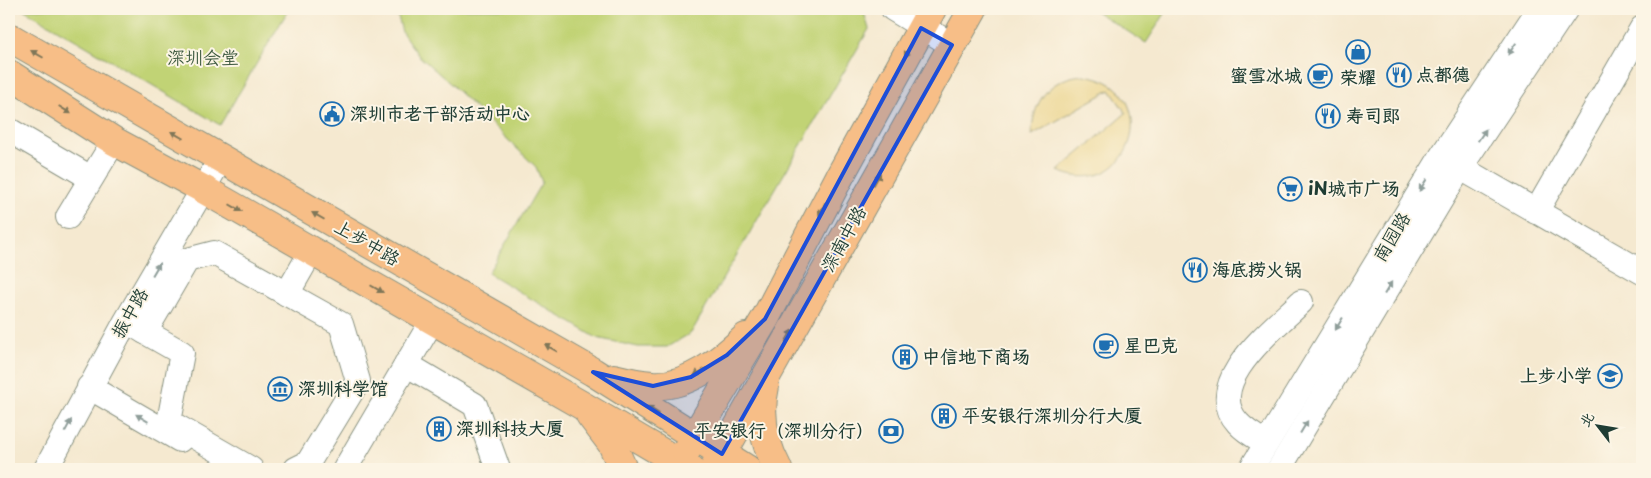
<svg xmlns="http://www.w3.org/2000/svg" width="1651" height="478" viewBox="0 0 1651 478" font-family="'Playpen Sans','LXGW WenKai TC',sans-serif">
<rect width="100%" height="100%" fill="#fcf5e5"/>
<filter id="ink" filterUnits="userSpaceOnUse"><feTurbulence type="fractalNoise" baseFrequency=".02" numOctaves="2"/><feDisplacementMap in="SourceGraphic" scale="10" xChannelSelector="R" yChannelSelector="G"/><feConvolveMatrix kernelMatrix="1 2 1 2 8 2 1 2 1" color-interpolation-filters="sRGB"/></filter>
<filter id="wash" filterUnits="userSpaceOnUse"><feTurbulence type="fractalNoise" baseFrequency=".0096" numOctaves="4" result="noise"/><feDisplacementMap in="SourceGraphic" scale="20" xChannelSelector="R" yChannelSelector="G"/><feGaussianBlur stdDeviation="1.12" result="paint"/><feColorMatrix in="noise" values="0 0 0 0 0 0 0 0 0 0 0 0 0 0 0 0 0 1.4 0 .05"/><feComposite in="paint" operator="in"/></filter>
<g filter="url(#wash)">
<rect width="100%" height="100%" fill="#f5e9d0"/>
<g fill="#c1d375" stroke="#708854">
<path d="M23 9H289L220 125Z"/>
<path d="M396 9H863L869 29 691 333 667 347H638L597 338 488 273 542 182 536 167 453 86 418 55 402 32Z"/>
<path d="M1092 9H1168L1146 43Z"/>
</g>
<path fill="#eeda9e" stroke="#868c69" d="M1083 75C1166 84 1135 204 1058 171L1126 113 1110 90 1032 135C1032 102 1049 78 1083 75Z"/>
</g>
<g filter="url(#ink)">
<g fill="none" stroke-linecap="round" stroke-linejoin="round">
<g stroke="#8a9382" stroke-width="26">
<g id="minor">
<path d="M893 9 952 45"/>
<path d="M9 130 91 178"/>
<path d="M1447 160 1642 272"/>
<path d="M1536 212 1642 28"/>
<path d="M68 217 114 141"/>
<path d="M287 294 311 252"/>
<path d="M133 325 182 353 169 422 251 469"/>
<path d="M145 332 187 260 214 253 341 324 358 381 308 463 296 469"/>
<path d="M406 364 475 405 498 469"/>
<path d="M89 387 180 440"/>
<path d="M1266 443C1256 437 1246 432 1238 423 1201 383 1275 328 1301 302"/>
<path d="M46 469 126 321 220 160"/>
<path d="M345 469 432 321"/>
<path d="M1251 469 1441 157 1539 9"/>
<path d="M1279 469 1460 168 1566 9"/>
</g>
</g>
<g stroke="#8a9382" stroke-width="30">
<g id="major">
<path d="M9 37 593 372 747 469"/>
<path d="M9 74 114 141 203 189 583 406 690 469"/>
<path d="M614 378C626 381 639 384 652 385 688 388 721 360 746 337"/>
<path d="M765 386C758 416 764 443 778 469"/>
<path d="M590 415 612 444 623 469"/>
<path d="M686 451 765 319 840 176 932 9"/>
<path d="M714 469 973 9"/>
</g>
</g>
<use href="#minor" stroke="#fff" stroke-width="24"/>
<use href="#major" stroke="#f7be87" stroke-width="28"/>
</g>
<defs><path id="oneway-solid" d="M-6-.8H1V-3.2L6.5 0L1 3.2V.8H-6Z" transform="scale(1.25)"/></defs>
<g fill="#8f9e9a">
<use href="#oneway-solid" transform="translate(1512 49) rotate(124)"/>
<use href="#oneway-solid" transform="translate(1482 135) rotate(-56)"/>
<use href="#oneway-solid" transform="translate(1423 185) rotate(122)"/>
<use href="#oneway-solid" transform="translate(156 269) rotate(-60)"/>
<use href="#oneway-solid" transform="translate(1388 288) rotate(-59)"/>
<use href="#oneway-solid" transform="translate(1339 324) rotate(121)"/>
<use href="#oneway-solid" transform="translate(142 418) rotate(-149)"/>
<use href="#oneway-solid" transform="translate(68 426) rotate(-62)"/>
<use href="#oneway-solid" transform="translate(1304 427) rotate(-59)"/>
</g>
<g fill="#807759">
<use href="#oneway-solid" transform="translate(908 51) rotate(119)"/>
<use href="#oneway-solid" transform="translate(37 54) rotate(-150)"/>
<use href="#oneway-solid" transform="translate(65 110) rotate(32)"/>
<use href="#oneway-solid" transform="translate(177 135) rotate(-150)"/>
<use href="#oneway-solid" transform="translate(877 179) rotate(-61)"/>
<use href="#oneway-solid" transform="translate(236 208) rotate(30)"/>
<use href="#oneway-solid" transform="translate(822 209) rotate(117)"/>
<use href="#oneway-solid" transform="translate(318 216) rotate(-150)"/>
<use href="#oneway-solid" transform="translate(377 289) rotate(30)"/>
<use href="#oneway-solid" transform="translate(789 336) rotate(-61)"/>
<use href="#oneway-solid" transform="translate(551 348) rotate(-150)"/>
<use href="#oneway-solid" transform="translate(700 372) rotate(149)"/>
<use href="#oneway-solid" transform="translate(653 410) rotate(-148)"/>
</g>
</g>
<path fill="#1d4ed8" fill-opacity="0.2" stroke="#1d4ed8" stroke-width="4" stroke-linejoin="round" d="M921 28 952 45 722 454 593 372 653 386 691 377 727 355 765 319Z"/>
<defs>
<g id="shop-ring" transform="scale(1.25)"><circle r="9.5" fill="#fcf5e5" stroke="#1f6fb2" stroke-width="1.5"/><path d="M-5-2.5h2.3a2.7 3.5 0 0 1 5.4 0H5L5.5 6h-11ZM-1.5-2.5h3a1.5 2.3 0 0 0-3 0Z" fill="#1f6fb2"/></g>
<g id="restaurant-ring" transform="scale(1.25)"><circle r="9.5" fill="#fcf5e5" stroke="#1f6fb2" stroke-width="1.5"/><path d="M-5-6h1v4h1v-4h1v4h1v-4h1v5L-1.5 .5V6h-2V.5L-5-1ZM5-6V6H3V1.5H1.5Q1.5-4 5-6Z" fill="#1f6fb2"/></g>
<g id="cafe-ring" transform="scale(1.25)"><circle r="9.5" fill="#fcf5e5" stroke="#1f6fb2" stroke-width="1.5"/><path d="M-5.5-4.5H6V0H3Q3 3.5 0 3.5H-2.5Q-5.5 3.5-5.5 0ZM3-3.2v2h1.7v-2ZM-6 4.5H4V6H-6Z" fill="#1f6fb2"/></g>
<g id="civic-ring" transform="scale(1.25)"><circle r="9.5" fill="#fcf5e5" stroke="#1f6fb2" stroke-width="1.5"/><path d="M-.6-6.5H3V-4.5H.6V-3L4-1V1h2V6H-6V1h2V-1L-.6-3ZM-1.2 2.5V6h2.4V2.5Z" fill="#1f6fb2"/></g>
<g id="supermarket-ring" transform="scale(1.25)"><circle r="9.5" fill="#fcf5e5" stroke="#1f6fb2" stroke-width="1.5"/><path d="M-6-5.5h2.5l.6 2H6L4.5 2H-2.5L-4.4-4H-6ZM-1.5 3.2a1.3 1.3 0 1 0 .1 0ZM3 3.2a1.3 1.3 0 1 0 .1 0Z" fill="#1f6fb2"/></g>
<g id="building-ring" transform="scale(1.25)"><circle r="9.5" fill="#fcf5e5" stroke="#1f6fb2" stroke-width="1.5"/><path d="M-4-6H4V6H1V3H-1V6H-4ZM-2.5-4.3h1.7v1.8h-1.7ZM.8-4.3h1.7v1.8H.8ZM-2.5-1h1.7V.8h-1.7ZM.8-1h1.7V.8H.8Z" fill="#1f6fb2"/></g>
<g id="school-ring" transform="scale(1.25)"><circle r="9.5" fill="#fcf5e5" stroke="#1f6fb2" stroke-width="1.5"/><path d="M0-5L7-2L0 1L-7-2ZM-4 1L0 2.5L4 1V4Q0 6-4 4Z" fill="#1f6fb2"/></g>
<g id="museum-ring" transform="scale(1.25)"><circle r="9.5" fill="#fcf5e5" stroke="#1f6fb2" stroke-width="1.5"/><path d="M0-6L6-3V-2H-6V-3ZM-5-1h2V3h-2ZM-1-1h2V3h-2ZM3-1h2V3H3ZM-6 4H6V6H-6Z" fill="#1f6fb2"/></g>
<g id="bank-ring" transform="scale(1.25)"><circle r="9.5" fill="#fcf5e5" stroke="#1f6fb2" stroke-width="1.5"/><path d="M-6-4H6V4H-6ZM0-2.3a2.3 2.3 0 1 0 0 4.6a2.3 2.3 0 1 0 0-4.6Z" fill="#1f6fb2"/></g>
</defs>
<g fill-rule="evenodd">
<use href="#shop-ring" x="1358" y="52"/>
<use href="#restaurant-ring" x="1399" y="75"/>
<use href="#cafe-ring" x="1320" y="76"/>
<use href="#civic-ring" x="332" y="114"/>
<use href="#restaurant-ring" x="1328" y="116"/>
<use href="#supermarket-ring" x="1290" y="189"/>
<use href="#restaurant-ring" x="1195" y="270"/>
<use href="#cafe-ring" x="1106" y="346"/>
<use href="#building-ring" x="905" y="357"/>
<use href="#school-ring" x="1610" y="376"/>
<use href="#museum-ring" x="280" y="389"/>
<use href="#building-ring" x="944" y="416"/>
<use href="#building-ring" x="439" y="429"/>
<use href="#bank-ring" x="891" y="431"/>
</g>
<g text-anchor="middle" stroke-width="4" stroke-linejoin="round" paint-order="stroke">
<g font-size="18" fill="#3f5b41" stroke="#fcf5e5">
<text x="203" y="64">深圳会堂</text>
</g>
<g font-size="18" font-weight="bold" fill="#1f3d34" stroke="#fcf5e5" text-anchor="start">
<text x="1416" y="81">点都德</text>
<text x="1302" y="82" text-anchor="end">蜜雪冰城</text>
<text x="1358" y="84" text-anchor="middle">荣耀</text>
<text x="350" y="120">深圳市老干部活动中心</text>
<text x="1346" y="122">寿司郎</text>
<text x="1308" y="195">iN城市广场</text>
<text x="1212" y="276">海底捞火锅</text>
<text x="1124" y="352">星巴克</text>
<text x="922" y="363">中信地下商场</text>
<text x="1592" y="382" text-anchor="end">上步小学</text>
<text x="298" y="395">深圳科学馆</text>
<text x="962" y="422">平安银行深圳分行大厦</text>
<text x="456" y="435">深圳科技大厦</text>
<text x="874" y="437" text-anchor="end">平安银行（深圳分行）</text>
</g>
<g font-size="18" fill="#1f3d34" stroke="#fcf5e5">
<text transform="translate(1392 237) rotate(-59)" y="6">南园路</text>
<text transform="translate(844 239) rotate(-61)" y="6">深南中路</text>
<text transform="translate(367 243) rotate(30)" y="6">上步中路</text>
<text transform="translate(130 313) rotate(-60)" y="6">振中路</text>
</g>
</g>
<rect width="1651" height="478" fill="none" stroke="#fcf5e5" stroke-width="30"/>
<g transform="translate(1598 426) rotate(301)" stroke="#fcf5e5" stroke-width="4" paint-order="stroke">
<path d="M0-4L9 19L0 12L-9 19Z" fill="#1f3d34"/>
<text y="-8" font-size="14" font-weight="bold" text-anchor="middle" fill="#1f3d34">北</text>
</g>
</svg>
